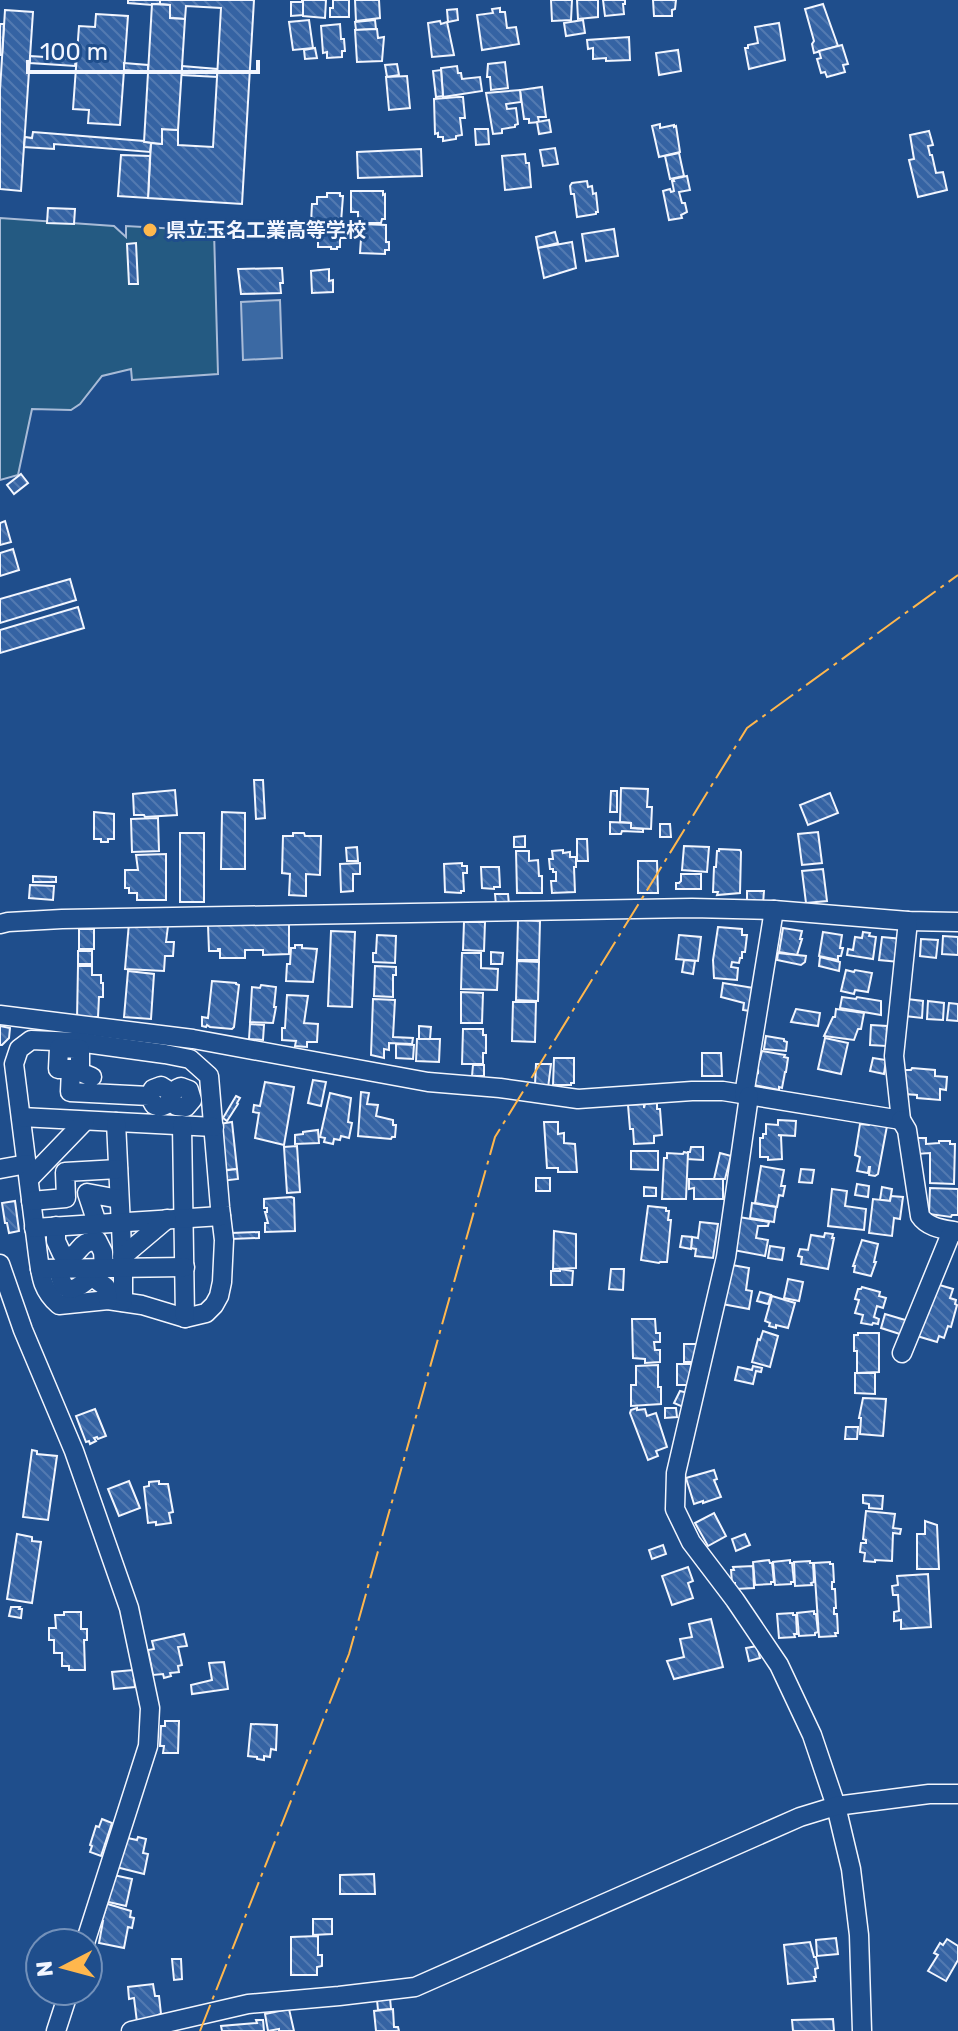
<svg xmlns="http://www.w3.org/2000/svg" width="958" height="2031" viewBox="0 0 958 2031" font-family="Rubik,'Noto Sans JP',sans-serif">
<defs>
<pattern id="building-back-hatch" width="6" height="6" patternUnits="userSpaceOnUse" patternTransform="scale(2)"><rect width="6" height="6" fill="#3563a3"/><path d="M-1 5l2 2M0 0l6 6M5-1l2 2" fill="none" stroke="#537ab1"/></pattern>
</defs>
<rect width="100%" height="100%" fill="#1f4e8c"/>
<path fill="#245a82" stroke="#a8bbd7" stroke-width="2" d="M0 218 114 226 126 237V226L214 231 218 374 132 380 131 369 102 376 80 404 71 410 32 409 18 475 0 480Z"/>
<path fill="#3b69a3" stroke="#a8bbd7" stroke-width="2" d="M280 300 282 358 243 360 241 302Z"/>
<g fill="url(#building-back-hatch)" stroke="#f2f6ff" stroke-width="2">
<path d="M128 0H160V4H152V5L128 3Z"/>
<path d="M160 0H254L242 204 148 198 151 143 162 144V129L178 130V145L213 147 221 8 186 6 185 19 170 18V5L160 4Z"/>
<path d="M302 0H326L325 18 303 16Z"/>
<path d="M333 0H349V17H330V8H333Z"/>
<path d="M355 0H379L380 18 356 21Z"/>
<path d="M551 0H572L571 20 552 21Z"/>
<path d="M577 0H598V17L578 19Z"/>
<path d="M603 0H625V4H623L624 14 605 16Z"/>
<path d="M653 0H676L675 9 672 10V16H654Z"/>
<path d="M291 2H303V15L291 16Z"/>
<path d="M152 4 170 5V18L185 19 178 130 162 129V144L144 142Z"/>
<path d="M823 4 838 46 814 53 812 44 814 41 805 9Z"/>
<path d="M500 8V12H505L507 28 516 27 519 44 482 50 477 15 493 13 492 9Z"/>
<path d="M457 9 458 20 448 22 447 10Z"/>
<path d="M5 10 33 12 21 191 0 189V90Z"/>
<path d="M96 14 128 16 120 125 88 123 89 110 73 109 79 26 95 27Z"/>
<path d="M309 20 313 48 293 50 289 22Z"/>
<path d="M375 20 376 29 356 30 355 22Z"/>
<path d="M583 20 585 33 566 36 564 23Z"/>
<path d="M440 21 441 24 447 22 454 55 432 57 428 23Z"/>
<path d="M779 23 785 60 749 69 745 48H748V45L758 43 755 27Z"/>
<path d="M0 24H4L2 55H0Z"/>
<path d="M340 24 341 39H344L345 51H342V57L327 58V52L323 53 321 26Z"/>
<path d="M377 29 378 38 384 37 382 61 357 62 355 30Z"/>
<path d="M629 37 630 60 606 61V58L593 59V48L588 49 587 40Z"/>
<path d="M842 45 848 64 843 65 845 72 827 77 825 72 821 73 817 59 821 58 819 51Z"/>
<path d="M315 48 317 58 305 59 304 50Z"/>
<path d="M678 50 681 71 659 75 656 53Z"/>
<path d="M30 56 76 59 75 66 30 63Z"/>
<path d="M505 62 508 88 491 90 490 77H487L488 64Z"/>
<path d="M124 63 148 65V72L124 70Z"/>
<path d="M397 64 399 75 387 77 385 65Z"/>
<path d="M182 66 217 69V77L182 75Z"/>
<path d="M457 66 458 73H461L462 79 480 77 482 91 443 97 441 68Z"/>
<path d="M441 70 443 96 436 97 433 71Z"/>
<path d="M407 76 410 108 389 110 386 77Z"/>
<path d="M542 87 546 117H538L539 122 529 123V119H524L520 90Z"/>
<path d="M520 90 521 102 506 104 507 109 516 108 518 124 515 125V127L502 129V133L493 134 486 93Z"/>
<path d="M458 97H463L465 118H460L462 135 456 136V139L443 141V137H438V133L435 134 434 99Z"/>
<path d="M549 120 551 132 539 134 537 122Z"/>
<path d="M660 124V128L674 125V127L676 126 680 152 659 157 652 126Z"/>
<path d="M475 129H488L489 144 476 145Z"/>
<path d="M929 131 933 145 928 146 930 155H932L936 173 943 172 947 190 918 197 909 160 914 159 910 135Z"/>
<path d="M33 132 144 141V142L151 143 150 152 54 144V149L24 147 25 137 32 138Z"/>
<path d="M555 148 558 164 543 166 540 150Z"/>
<path d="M421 149 422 176 358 178 357 152Z"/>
<path d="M679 153 684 176 670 179 665 156Z"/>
<path d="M525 154 526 163H529L531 187 505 190 502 156Z"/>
<path d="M121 155 150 156 148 198 118 196Z"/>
<path d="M687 176 690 190 679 192 682 203H685L687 212 681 215 682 218 669 220 663 191 670 189 671 192 674 191 672 181H674L673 179Z"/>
<path d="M587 181 588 187 592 186 593 194 596 193 598 212H596V214L577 217 574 194H571L570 186 572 183Z"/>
<path d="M351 191H383V195L385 194V219H382L381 223H358V212H351Z"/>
<path d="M327 193H340V196H343L341 222 311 223 312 204H317V197H327Z"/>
<path d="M48 208 75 209 74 224 47 223Z"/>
<path d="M196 223 220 224V234L195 233Z"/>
<path d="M362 224 386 225V242H389V250H385V254L360 253Z"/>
<path d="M323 225 348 226V238H340V247H337V249H331V247H318V227H323Z"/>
<path d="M614 229 618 256 586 261 582 234Z"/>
<path d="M555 232 558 243 538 248 536 237Z"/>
<path d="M572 242 576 268 544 278 538 248Z"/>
<path d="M136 243 138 284H129L127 244Z"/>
<path d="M282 268 283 283H280L281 293 241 294 238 269Z"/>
<path d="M329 269V281L333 280V292L312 293 311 271Z"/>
<path d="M21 474 28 483 14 494 7 485Z"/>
<path d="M5 521 11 542 0 545V523Z"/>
<path d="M13 549 19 570 0 576V553Z"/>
<path d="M70 579 76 600 0 623V599Z"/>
<path d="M78 607 84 628 0 653V630Z"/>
<path d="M254 780H263L265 818 256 819Z"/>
<path d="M621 788 648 789 647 807H652L651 829 631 828V823L620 822Z"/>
<path d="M175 790 177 815 145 817 144 815H134L133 794Z"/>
<path d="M611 791H617V812H610Z"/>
<path d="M830 793 838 813 808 825 800 805Z"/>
<path d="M94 812 114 814V839H108V842H101V839H94Z"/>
<path d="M222 812 245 813V869H221Z"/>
<path d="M158 818 159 851 132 852 131 819Z"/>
<path d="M610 822 631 823V828L643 829V832L622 831 621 834H610Z"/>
<path d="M660 824H670L671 837H660Z"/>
<path d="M818 832 822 863 802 865 798 834Z"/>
<rect x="180" y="833" width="24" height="69"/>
<path d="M293 833H304L305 836H321L320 875 306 874V896L289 895 290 874 282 873 283 836H293Z"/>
<path d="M525 836V847H514V837Z"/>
<path d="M577 839H587L588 861H577Z"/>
<path d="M684 846 709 847 707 872 682 870Z"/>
<path d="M357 847 358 861H347L346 848Z"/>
<path d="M719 849 740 850 741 852 740 893 717 895 718 892H713L714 867H716L717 851H719Z"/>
<path d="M563 850V853L570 852V857H576V867H574L575 892 552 893 551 881H556V872H553V869H550L549 859H553L552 851Z"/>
<path d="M516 851H529V861L538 860 539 876H542V893H517Z"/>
<path d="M166 854V900H137V893H129V888H125V870H138L136 855Z"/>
<path d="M638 861H657L658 893H638Z"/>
<path d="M360 863V874H353V891L341 892 340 864Z"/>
<path d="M462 863V866H467V873H463L464 891H461V893L445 892 444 864Z"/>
<path d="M481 867H499L500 887H494V889L482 888Z"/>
<path d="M823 869 827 901 806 903 802 871Z"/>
<path d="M681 874H701V889H676V883H679L681 881Z"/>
<path d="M33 876 56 877V882H33Z"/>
<path d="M30 885 54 886 53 900 29 898Z"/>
<path d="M747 891H764L763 904 747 903Z"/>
<path d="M495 894H508L509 905H496Z"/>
<path d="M518 920 540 921 539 960H517Z"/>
<path d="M464 922H485L484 951 463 950Z"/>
<path d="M129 923 168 926 166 942H174L173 956H165L164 971 125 969Z"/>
<path d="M289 923V954L263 955V950H245V958H220V949H218V951H209L208 925Z"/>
<path d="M718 927 742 929V935H747L745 952H742V958H740L739 963 732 962 731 967 738 968 737 980 714 978 713 960Z"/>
<path d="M783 928 802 931 800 939H802L797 955 779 952Z"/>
<rect x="79" y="929" width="15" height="20"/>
<path d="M331 931 355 932 352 1007 328 1006Z"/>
<path d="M823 932 842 935 840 948H843L841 956H838V960L819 956Z"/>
<path d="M863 932 870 933 869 936 876 937 873 959 847 955 848 949 853 950 855 937 862 938Z"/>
<path d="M377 935 396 936 395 963 373 962V953H376Z"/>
<path d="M679 935 701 937 698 961 676 959Z"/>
<path d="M943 936 958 937V955L942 954Z"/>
<path d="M882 937 902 939 899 962 879 960Z"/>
<path d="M921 939 938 940 936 958 920 956Z"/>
<path d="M295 945H302V948L317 949 313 982 286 981 287 964H290L291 948H295Z"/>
<rect x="78" y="951" width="14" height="13"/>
<path d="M491 952 503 953 502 964H491Z"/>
<path d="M462 953H481V968L498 969 497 990 461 989Z"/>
<path d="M778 953 806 956 805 962 801 965 777 960Z"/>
<path d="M820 957 840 962 839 971 819 966Z"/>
<path d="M684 960 695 961 693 974 682 972Z"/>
<path d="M517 961 539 962 538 1001 516 1000Z"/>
<path d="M78 966H92V975H101V983H103V997H99L98 1017H83L77 1019Z"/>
<path d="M375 966 396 967V975H393V997L374 996Z"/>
<path d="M846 970 854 972 855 970 872 973 868 992 855 990 854 994 841 991Z"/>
<path d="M128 971 154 974 151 1019 124 1017Z"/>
<path d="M212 981 236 983V984L239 985 234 1027 232 1029 210 1027 207 1025 206 1027 202 1026V1017L208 1018Z"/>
<path d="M723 983 760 989 756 1012 743 1010 744 1003 721 997Z"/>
<path d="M261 985 276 987 274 1007H276L273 1023 250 1022 252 987 260 988Z"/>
<path d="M461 992 483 993 482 1023H461Z"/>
<path d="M287 995 308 996 304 1023 318 1024 317 1042H307V1047L295 1046 296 1041 282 1040V1028H285Z"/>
<path d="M842 997 856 999 857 997 881 1001V1015L840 1008Z"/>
<path d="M373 999 395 1000 393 1037 413 1038 412 1044 389 1043V1050L384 1049V1058L371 1055Z"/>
<path d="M907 999 923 1001 922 1018 905 1016Z"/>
<path d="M928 1001 944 1003 943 1020 927 1019Z"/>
<path d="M513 1002H536L535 1042 512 1041Z"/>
<path d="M949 1003 958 1004V1021L947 1020Z"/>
<path d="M796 1009 820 1013 818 1026 791 1022Z"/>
<path d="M836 1009 864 1013 861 1029H858L854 1040 824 1036 833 1017H835Z"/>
<path d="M250 1024 264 1025 263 1040 249 1039Z"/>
<path d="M871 1025 887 1026 886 1046 870 1045Z"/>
<path d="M0 1026 10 1028 9 1038 2 1045H0Z"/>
<path d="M419 1026 431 1027 430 1039H419Z"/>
<path d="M463 1029H483V1035H486V1053H483V1064H462Z"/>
<path d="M766 1036 784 1039V1041L787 1042 786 1051 764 1049Z"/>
<path d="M825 1038 848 1043 841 1074 818 1069Z"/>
<path d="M417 1039H440L439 1062 416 1061Z"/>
<path d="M396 1044 414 1045 413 1059 396 1058Z"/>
<path d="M762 1051 785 1055 784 1057 788 1058 786 1072H785L782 1088 779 1087V1090L754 1085 756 1072 758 1073V1070H755L757 1059H760Z"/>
<path d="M702 1053H721L722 1076H702Z"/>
<path d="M554 1058H574V1083H571V1085H553Z"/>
<path d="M873 1058 886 1060 884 1074 870 1071Z"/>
<path d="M536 1064H551L548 1088 535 1085Z"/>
<path d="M473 1065H484V1076H472Z"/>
<path d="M912 1068 935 1070V1076L947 1077 946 1090 940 1089V1100L917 1098V1095L905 1094 904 1085 905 1070H911Z"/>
<path d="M313 1080 326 1082 321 1106 308 1103Z"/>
<path d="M265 1082 294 1087 284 1145 255 1138 259 1113 253 1112 254 1105 260 1106Z"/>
<path d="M361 1092 369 1093 367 1104 378 1105 376 1116 393 1120V1125H396L395 1137H392L391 1139 358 1136Z"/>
<path d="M330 1093 351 1098 348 1122 352 1123 349 1138 341 1136 340 1140 334 1139 333 1144 324 1142 325 1138 320 1137Z"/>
<path d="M236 1096 240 1098 237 1103 238 1104 227 1121 223 1118Z"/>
<path d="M657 1103V1109H660L662 1135 654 1136V1143L634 1144 633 1129H630L628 1105 644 1104V1108L645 1104Z"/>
<path d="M778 1120 796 1121 795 1136 778 1135 781 1136 782 1159 768 1160V1157H760V1138H763V1134H766V1124L778 1125Z"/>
<path d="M232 1122 237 1169 225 1170 219 1124Z"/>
<path d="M544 1122H558V1134L564 1133V1143L575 1144 577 1172H558V1168H547Z"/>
<path d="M870 1123 887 1126 878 1174 875 1176 869 1175 870 1167H869L868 1173 857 1171 860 1157 855 1155 860 1124 869 1125Z"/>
<path d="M318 1130 319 1143 295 1144V1135L303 1134V1132Z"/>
<path d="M915 1138H926V1144L939 1143V1141H950V1144H955L954 1184 930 1183V1153L916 1154Z"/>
<path d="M297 1146 300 1192 287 1193 284 1147Z"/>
<path d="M691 1147H703V1160L687 1159 688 1152H690Z"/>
<path d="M631 1151H658V1170L631 1169Z"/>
<path d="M684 1152 688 1153 686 1199H662L664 1158H667V1153L683 1154Z"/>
<path d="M720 1153 731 1156 725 1179H714Z"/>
<path d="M761 1166 784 1170 781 1186H785L783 1196 779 1195 777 1207 755 1203Z"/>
<path d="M237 1169 238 1179 222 1181 221 1171Z"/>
<path d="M801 1169 814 1170 812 1183 799 1182Z"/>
<rect x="536" y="1178" width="14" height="13"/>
<path d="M689 1179H723V1199H694V1188L689 1189Z"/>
<path d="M857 1184 869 1186 868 1197 855 1195Z"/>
<path d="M644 1187 656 1188V1196H644Z"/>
<path d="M882 1187 892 1189 890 1201 880 1200Z"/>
<path d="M930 1188 958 1189V1215H952L951 1217 929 1214Z"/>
<path d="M832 1189 847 1191 845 1206 866 1209 864 1230 828 1226Z"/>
<path d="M891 1196 903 1197 900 1219 894 1218 892 1236 869 1233 873 1199 890 1201Z"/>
<path d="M291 1197 294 1198 295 1231 265 1232V1223H268L265 1212H267V1208H264V1199Z"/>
<path d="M15 1201 19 1231 9 1233 7 1223H5L2 1203Z"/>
<path d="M752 1203 776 1207 774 1222 750 1218Z"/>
<path d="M648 1206 666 1208V1211H669L668 1220H671L667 1262H660L659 1263 641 1260Z"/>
<path d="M739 1217 769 1222 768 1226H758L756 1238 768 1240 765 1256 733 1250Z"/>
<path d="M700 1222 718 1224 713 1258 695 1256 696 1249 691 1248 692 1237 698 1238Z"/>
<path d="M554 1231 576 1234V1268L553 1269Z"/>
<path d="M259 1232V1238L231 1239V1233Z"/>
<path d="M825 1233 833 1234 832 1238H834L828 1269 801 1264 802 1257 798 1256 800 1249 808 1250 811 1235 824 1237Z"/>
<path d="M682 1236 692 1237 691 1249 680 1247Z"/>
<path d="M862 1240 878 1244 874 1262H876L871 1276 854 1272 855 1266H853Z"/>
<path d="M770 1246 784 1248 782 1260 768 1258Z"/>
<path d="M732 1265 749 1268 746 1290 752 1291 749 1309 722 1304Z"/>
<path d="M560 1269 573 1271 572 1285H551V1271H560Z"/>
<path d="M611 1269H624L623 1290 609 1289Z"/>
<path d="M788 1279 803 1282 799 1301 784 1298Z"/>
<path d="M936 1284 953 1289 950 1298 956 1300 955 1304 957 1305 951 1327 948 1326 944 1338 939 1336 937 1342 917 1336Z"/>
<path d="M862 1287 880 1292 879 1296 886 1298 883 1308 877 1306 874 1317 879 1319 878 1324 873 1323 872 1325 861 1323 863 1315 855 1313 859 1300 855 1299 858 1289H861Z"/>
<path d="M760 1292 771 1295 768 1304 757 1301Z"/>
<path d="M772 1296 795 1303 788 1328 776 1325V1328L769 1326 770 1323 765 1321Z"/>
<path d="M885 1314 912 1322 900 1334 881 1328Z"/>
<path d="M632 1319H655L656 1333H660V1342H654L655 1350H660V1362L645 1363V1359L633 1358Z"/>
<path d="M763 1331 778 1336 770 1367 752 1362 758 1339 760 1340Z"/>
<path d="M858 1333H879V1372L857 1373V1351H854V1335H858Z"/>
<rect x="684" y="1344" width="12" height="18"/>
<rect x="677" y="1364" width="14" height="21"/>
<path d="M658 1365V1387H661V1404L631 1406V1385H636V1366Z"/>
<path d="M753 1366 762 1368 761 1372 756 1371 753 1384 735 1380 738 1367 752 1370Z"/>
<path d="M855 1373H875V1394L855 1393Z"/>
<path d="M680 1391 688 1393 683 1407 674 1403Z"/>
<path d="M863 1398 886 1399 883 1436 860 1434 861 1418H859Z"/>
<path d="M637 1408V1410L645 1409 647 1416 656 1413 667 1447 656 1451 658 1456 648 1460 630 1413 631 1410Z"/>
<path d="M665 1408H676L677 1417 665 1418Z"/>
<path d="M95 1409 106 1436 98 1439 97 1437 94 1438 96 1441 90 1444 89 1441 86 1442 76 1416Z"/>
<path d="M846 1427H858L857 1439H845Z"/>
<path d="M32 1450 37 1451V1454L57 1456 48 1520 23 1517Z"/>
<path d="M714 1470 717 1479 714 1480 721 1497 703 1503V1501L694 1504 686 1478Z"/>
<path d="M129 1481 140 1508 119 1516 108 1489Z"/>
<path d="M159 1481V1484H168L173 1512 169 1513 171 1523 156 1525V1522L148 1523 144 1487 149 1486V1482Z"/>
<path d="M863 1495 883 1496 882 1509 869 1508V1504L863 1503Z"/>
<path d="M866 1511 895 1514 893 1528 901 1529 900 1534 893 1533 892 1561 875 1560V1562L864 1561 865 1553 860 1552 861 1543H866V1540L863 1539Z"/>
<path d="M714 1513 726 1536 708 1546 695 1523Z"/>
<path d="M925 1521 937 1525 939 1569H917V1534H925Z"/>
<path d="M17 1534 32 1537V1541L41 1542 32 1603 7 1599Z"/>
<path d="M745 1534 750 1545 736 1551 732 1539Z"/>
<path d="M663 1545 666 1554 652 1559 649 1550Z"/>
<path d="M769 1560 770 1563H772L774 1582H771V1584L755 1585 753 1562Z"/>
<path d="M790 1560V1563H792L794 1582H791V1584L775 1585 773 1562Z"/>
<path d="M810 1561V1563H813L814 1582 811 1583 812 1585 795 1586 794 1562Z"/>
<path d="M830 1562V1564H833L834 1582H832V1589H835L836 1608H834V1614H837L838 1633H835L836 1636 819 1637 814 1563Z"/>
<path d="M753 1566 754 1588 735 1589V1583H732L731 1570H734L733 1567Z"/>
<path d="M688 1567 693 1581 688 1583 693 1598 672 1605 662 1576Z"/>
<path d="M928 1574 931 1627 901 1629V1620L894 1621V1612L899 1611 898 1595H893L892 1586 898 1585 897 1576Z"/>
<path d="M11 1607H20L19 1609H22L21 1618 9 1616Z"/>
<path d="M814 1611V1614H816L818 1632 815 1633V1635L799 1636 797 1613Z"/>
<path d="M64 1612H81V1629H87V1640H84L85 1670H69V1666H62V1653H54V1640H49V1628H56L55 1615H64Z"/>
<path d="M793 1613V1615H796L797 1634H794L795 1637 779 1638 777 1614Z"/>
<path d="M711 1619 723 1667 674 1679 667 1661 684 1657 680 1639 692 1637 689 1624Z"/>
<path d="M184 1634 187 1646 178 1647 182 1665 178 1666 179 1672 170 1673 171 1676 164 1678 163 1674 153 1675 148 1650 154 1649 152 1641Z"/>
<path d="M757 1646 760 1658 749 1661 746 1648Z"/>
<path d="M224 1662 228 1689 192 1694 191 1685 212 1680 209 1663Z"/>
<path d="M133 1670 135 1687 114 1689 112 1672Z"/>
<path d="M165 1721H179L178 1753H163L164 1746H160L161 1726H165Z"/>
<path d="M251 1724 277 1725 276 1750 271 1749 270 1757 264 1756V1760L257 1759V1757L248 1756Z"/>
<path d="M102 1819 112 1823 101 1856 90 1852 92 1846 90 1845 96 1826 99 1827Z"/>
<path d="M123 1837 137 1840 138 1837 146 1839 143 1853 148 1854 144 1874 112 1866Z"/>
<path d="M109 1874 132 1879 126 1906 104 1901Z"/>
<path d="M374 1874 375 1894H340V1875Z"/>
<path d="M101 1902 131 1911 130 1917 134 1918 132 1928 128 1927 124 1948 99 1943 103 1921H101L105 1911 100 1910Z"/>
<path d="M313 1919H332V1934L313 1935Z"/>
<path d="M318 1936V1955H322V1966L317 1967V1975H291V1937Z"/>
<path d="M836 1938 838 1954 817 1956 816 1940Z"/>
<path d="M947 1939 958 1946V1960L946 1981 928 1971 938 1955 934 1953 940 1943 943 1945Z"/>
<path d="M810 1942 814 1957H816L818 1968 815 1969 816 1977H814L815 1981 788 1984 784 1945Z"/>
<path d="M172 1959H181L182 1979 174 1980Z"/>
<path d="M153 1984 155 1996H159L161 2014 158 2015 159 2019 137 2022 134 1998 129 1999 128 1987Z"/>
<path d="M390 1998 391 2009 378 2010 377 2000Z"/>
<path d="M289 2009 294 2031H279V2029L268 2031 265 2014Z"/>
<path d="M393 2009 394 2027H398L399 2031H376L374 2011Z"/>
<path d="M833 2019 834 2031H793L792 2020Z"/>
<path d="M256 2020H263L264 2031H222L221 2026 257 2023Z"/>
</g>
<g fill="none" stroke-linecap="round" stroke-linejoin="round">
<g stroke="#f2f6ff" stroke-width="21">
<g id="minor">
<path d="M0 924 8 922 62 919 692 908 774 910 908 921 958 922"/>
<path d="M0 1015 193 1039 428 1082 500 1088 578 1099 692 1091H723L901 1120 894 1056 908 921"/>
<path d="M31 1040 78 1042 165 1054 190 1059 209 1076 220 1207 224 1240 222 1282 219 1296 214 1305 206 1313 185 1318 142 1305 108 1300 59 1305C42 1290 41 1277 38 1255L14 1064 19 1049Z"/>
<path d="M92 1077 80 1072V1049L59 1048 58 1069H71L70 1092 149 1096 154 1105 160 1107C177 1103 164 1093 181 1087L189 1090 192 1100 186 1107 176 1106C171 1101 171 1097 169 1091L161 1086 153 1089 149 1096"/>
<path d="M744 1095 774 910"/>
<path d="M749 1096 726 1257 676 1473 675 1509 691 1542 735 1600 779 1665 812 1735 836 1806 851 1869 859 1935 862 2031"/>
<path d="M21 1117 214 1127"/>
<path d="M901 1120 907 1130 920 1216C928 1228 944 1229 958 1232"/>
<path d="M116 1122 123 1268V1302"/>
<path d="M182 1125 185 1318"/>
<path d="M0 1169 27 1164"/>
<path d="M29 1179 85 1121"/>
<path d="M31 1201 66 1198 65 1172 118 1169"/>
<path d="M97 1223 87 1193 119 1199"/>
<path d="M56 1226V1241L62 1254C78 1259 76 1249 86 1243 88 1242 94 1241 97 1240L103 1252 104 1268"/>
<path d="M34 1228 221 1216"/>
<path d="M122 1257 167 1219"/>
<path d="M0 1264 23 1330 74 1451 129 1608 150 1708 148 1746 85 1943"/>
<path d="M58 1268C63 1294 71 1294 90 1278L95 1279 106 1287 108 1300"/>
<path d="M40 1269 185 1267"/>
<path d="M902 1353 952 1231"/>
<path d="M56 2031 69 1991"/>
<path d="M131 2031 248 2004 339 1996 415 1987 800 1817 836 1806 929 1794H958"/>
</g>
</g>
<use href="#minor" stroke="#1f4e8c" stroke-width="18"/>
<path stroke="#ffb74d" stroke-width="2" stroke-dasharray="28 6 4 6" stroke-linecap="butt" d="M200 2031 349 1654 495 1137 747 728 958 575"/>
</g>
<circle fill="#ffb74d" stroke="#1f4e8c" stroke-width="3" cx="150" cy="230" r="8"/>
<g text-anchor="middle" stroke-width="6" stroke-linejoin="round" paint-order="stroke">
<g font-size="20" font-weight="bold" fill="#f2f6ff" stroke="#1f4e8c" text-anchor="start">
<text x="166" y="237">県立玉名工業高等学校</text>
</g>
</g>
<g transform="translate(64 1967) rotate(264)"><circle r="38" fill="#1f4e8c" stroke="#7391ba" stroke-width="2"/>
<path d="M0-6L14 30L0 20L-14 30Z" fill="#ffb74d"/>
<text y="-12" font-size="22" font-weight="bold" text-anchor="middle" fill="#f2f6ff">N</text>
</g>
<path d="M28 60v12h230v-12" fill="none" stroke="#f2f6ff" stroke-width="4"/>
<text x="40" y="60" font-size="24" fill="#f2f6ff" stroke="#1f4e8c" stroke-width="6" paint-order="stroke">100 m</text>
</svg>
